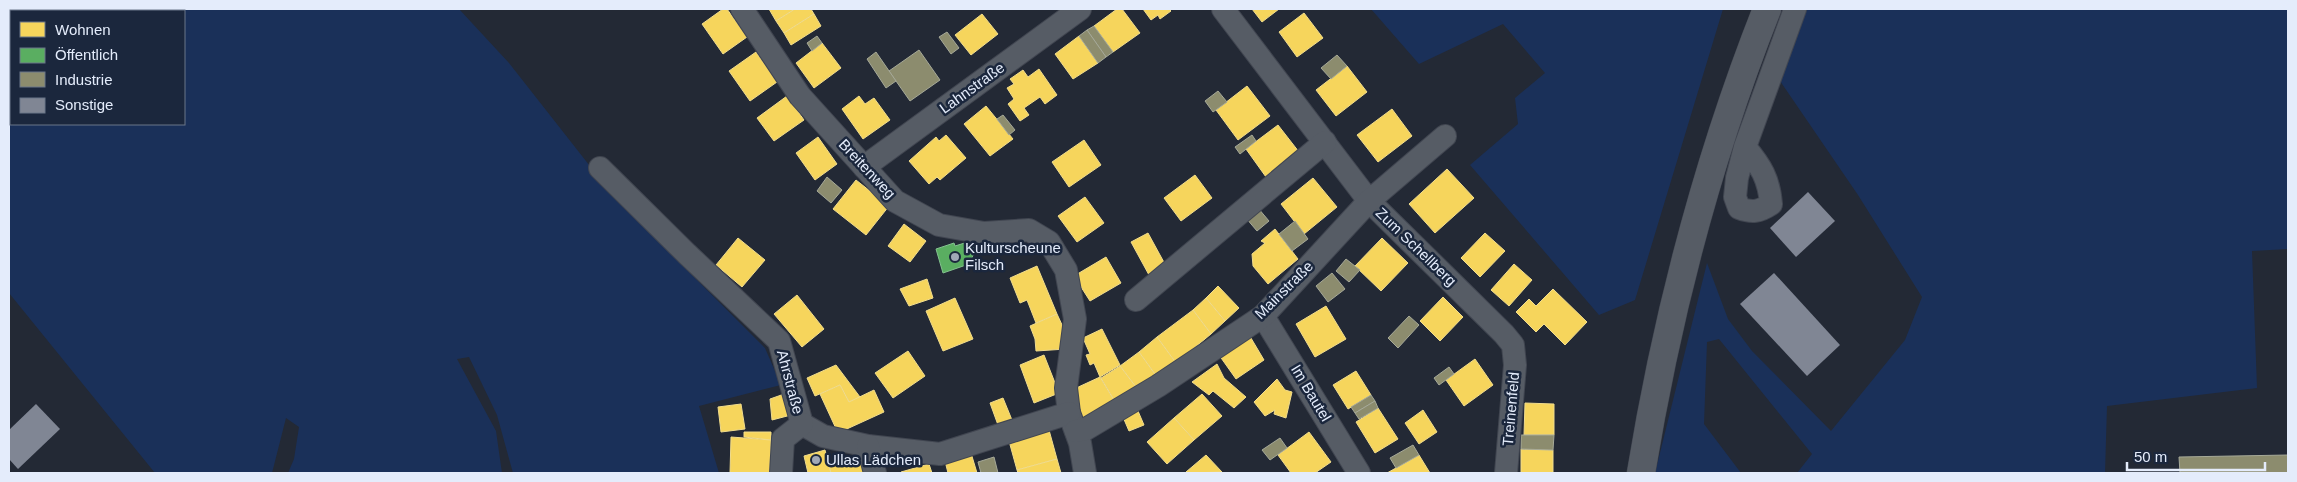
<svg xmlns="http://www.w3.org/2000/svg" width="2297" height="482" viewBox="0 0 2297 482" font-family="Arial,sans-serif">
<rect width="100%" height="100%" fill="#232935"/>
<g fill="#1a3059" fill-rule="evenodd">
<path d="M9 9H459L509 63 615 198 765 348 781 385 699 406 719 473H513L497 415 469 357 457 359 496 431 502 473H288L294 459 299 427 286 418 272 473H155L9 293ZM11 11H184V124H11Z"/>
<path d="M1371 9H1723L1635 300 1599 315 1470 165 1518 124 1515 98 1545 73 1503 24 1419 64Z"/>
<path d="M1803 9H2288V249L2252 251 2257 388 2107 406 2105 473H1797L1812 454 1719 339 1707 342 1704 424 1741 473H1655L1707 263 1728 319 1752 351 1831 431 1905 340 1922 297 1858 195 1778 78Z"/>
</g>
<g fill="#f6d55c" stroke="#f1dc8c">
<path d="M723 9H727L747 37 723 54 702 24Z"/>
<path d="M769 9H795L776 21Z"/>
<path d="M795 9H811L814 14 784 33 776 21Z"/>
<path d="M1117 9H1122L1140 33 1113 52 1094 26Z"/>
<path d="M1143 9H1169L1171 11 1160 19 1158 15 1151 20Z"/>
<path d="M1252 9H1279L1262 22Z"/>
<path d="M1304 13 1323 38 1297 57 1279 32Z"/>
<path d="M814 14 821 26 791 45 784 33Z"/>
<path d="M982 14 998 34 971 55 955 35Z"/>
<path d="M1079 36 1098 63 1073 79 1055 54Z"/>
<path d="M822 43 841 68 814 88 796 63Z"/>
<path d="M756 52 777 82 750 101 729 71Z"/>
<path d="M1347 66 1367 92 1336 116 1316 90Z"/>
<path d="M1039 69 1057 95 1045 104 1040 97 1024 108 1029 115 1020 121 1008 104 1014 99 1007 88 1014 84 1010 79 1023 70 1028 77Z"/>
<path d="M1247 86 1270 116 1238 140 1216 110Z"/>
<path d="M787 96 804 120 774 141 757 118Z"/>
<path d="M859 96 865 104 874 98 890 120 863 139 842 109Z"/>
<path d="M986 106 1013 139 990 156 964 124Z"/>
<path d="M1392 109 1412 136 1378 162 1357 135Z"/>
<path d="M1278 125 1299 152 1266 177 1246 149Z"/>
<path d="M946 135 966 158 940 180 937 177 929 184 909 161 936 137 939 141Z"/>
<path d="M818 137 837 164 815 180 796 153Z"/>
<path d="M1084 140 1101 165 1069 187 1052 162Z"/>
<path d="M1447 169 1474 198 1435 233 1409 204Z"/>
<path d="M1195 175 1212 198 1181 221 1164 198Z"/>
<path d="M1313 178 1337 207 1304 234 1281 204Z"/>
<path d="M856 180 889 206 866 235 833 209Z"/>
<path d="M1085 197 1104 223 1077 242 1058 216Z"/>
<path d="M904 224 926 241 910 262 888 246Z"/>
<path d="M1275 229 1298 259 1268 284 1253 266 1252 254 1265 243 1261 241Z"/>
<path d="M1148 233 1166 266 1149 275 1131 242Z"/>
<path d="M1485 233 1505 251 1480 277 1461 258Z"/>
<path d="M738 238 765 260 742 287 716 265Z"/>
<path d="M1382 238 1408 263 1381 291 1355 266Z"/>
<path d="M1106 257 1121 283 1090 301 1074 276Z"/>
<path d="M1514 264 1532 280 1509 306 1491 290Z"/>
<path d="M1037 266 1057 314 1036 323 1027 300 1020 303 1010 278Z"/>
<path d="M927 279 933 298 909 306 900 289Z"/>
<path d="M1218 286 1239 308 1225 321 1206 298Z"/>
<path d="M1553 289 1587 322 1565 345 1544 324 1536 332 1516 312 1529 299 1536 306Z"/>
<path d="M797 295 824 329 802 347 774 314Z"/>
<path d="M1443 297 1463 317 1440 341 1420 321Z"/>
<path d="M955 298 973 339 943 351 926 311Z"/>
<path d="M1206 298 1225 321 1211 334 1193 310Z"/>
<path d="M1326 306 1346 339 1315 357 1296 324Z"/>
<path d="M1193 310 1211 334 1176 363 1157 337Z"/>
<path d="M1057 314 1063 327 1066 349 1036 351 1035 339 1030 326Z"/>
<path d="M1102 329 1120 365 1100 377 1094 363 1090 365 1086 355 1090 354 1083 338Z"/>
<path d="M1248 333 1264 360 1236 379 1219 355Z"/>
<path d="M1157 337 1176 363 1157 377 1139 352Z"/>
<path d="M908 351 925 376 893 398 875 373Z"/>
<path d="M1139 352 1157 377 1139 391 1120 366Z"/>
<path d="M1044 355 1059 393 1034 403 1020 365Z"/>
<path d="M1475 359 1493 385 1464 406 1446 380Z"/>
<path d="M1217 364 1224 378 1246 397 1234 408 1213 391 1209 395 1192 382Z"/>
<path d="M836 365 860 397 849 402 840 385 815 396 807 378Z"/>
<path d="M1120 366 1139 391 1117 405 1101 378Z"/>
<path d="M1356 371 1371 395 1348 409 1333 385Z"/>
<path d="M1100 377 1115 402 1079 421 1081 412 1074 389Z"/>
<path d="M1277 379 1285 390 1292 392 1286 418 1274 414 1275 410 1265 416 1254 402Z"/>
<path d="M840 385 849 402 874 390 884 412 838 433 820 394Z"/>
<path d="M787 393 791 415 772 420 770 399Z"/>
<path d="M1202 394 1222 416 1194 440 1174 418Z"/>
<path d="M1003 398 1012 420 998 425 990 403Z"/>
<path d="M1525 403 1554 404V435H1524Z"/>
<path d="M741 404 745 429 721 432 718 407Z"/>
<path d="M1378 408 1398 439 1375 453 1356 422Z"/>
<path d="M1423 410 1437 432 1419 444 1405 423Z"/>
<path d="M1138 411 1144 425 1129 431 1123 417Z"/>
<path d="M1174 418 1194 440 1167 464 1147 442Z"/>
<path d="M1049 430 1057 459 1017 470 1009 441Z"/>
<path d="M744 432H771V440L744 437Z"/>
<path d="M1309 432 1331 462 1315 473H1291L1278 455Z"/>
<path d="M731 437 771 440 770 473H730Z"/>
<path d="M1521 449 1553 450V473H1521Z"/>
<path d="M825 450 831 473H808L804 456Z"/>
<path d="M971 453 977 473H948L945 461Z"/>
<path d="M862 455 867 473H831L829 465Z"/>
<path d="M1206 455 1222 472 1187 473 1186 472Z"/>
<path d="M1419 455 1430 473H1387L1396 468Z"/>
<path d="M1057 459 1061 473H1018L1017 470Z"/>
<path d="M929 464 932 473H902L901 472Z"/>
</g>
<path fill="#5aae61" stroke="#83c18f" d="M971 241 975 251 969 264 943 273 936 249 954 243 955 246Z"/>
<g fill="#8c8c6e" stroke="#a6a998">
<path d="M1094 26 1113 52 1106 57 1087 30Z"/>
<path d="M1087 30 1106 57 1098 63 1079 36Z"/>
<path d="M947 32 959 48 951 54 939 37Z"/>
<path d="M817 36 822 43 812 51 807 43Z"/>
<path d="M919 50 940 80 910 101 889 71Z"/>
<path d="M876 52 896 81 886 88 867 59Z"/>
<path d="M1337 55 1347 66 1331 79 1321 68Z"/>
<path d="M1218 91 1227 102 1213 112 1205 101Z"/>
<path d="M1003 115 1015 130 1009 135 997 119Z"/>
<path d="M1252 135 1256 141 1240 154 1235 147Z"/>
<path d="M827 177 842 190 831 203 817 191Z"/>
<path d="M1258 208 1269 221 1257 231 1246 218Z"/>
<path d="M1295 221 1308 239 1292 251 1279 234Z"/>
<path d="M1346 259 1360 270 1349 282 1336 271Z"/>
<path d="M1332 273 1345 289 1328 302 1316 286Z"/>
<path d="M1409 316 1419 325 1398 348 1388 338Z"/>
<path d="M1449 367 1454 374 1439 385 1434 378Z"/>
<path d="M1371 395 1375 401 1355 413 1351 407Z"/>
<path d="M1375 401 1378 408 1359 419 1355 413Z"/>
<path d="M1521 435H1554L1553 450 1521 449Z"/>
<path d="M1280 438 1287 448 1270 460 1262 450Z"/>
<path d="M1413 445 1419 455 1396 468 1390 458Z"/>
<path d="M2288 455V473H2180L2179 457Z"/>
<path d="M994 457 998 473H981L978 462Z"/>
</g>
<g fill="#808694">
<path d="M1808 192 1835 221 1796 257 1770 228Z"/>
<path d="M1774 273 1840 345 1807 376 1740 304Z"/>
<path d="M36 404 60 429 18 469 9 459V430Z"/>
</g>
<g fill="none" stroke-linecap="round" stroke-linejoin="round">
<g stroke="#414651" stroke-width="24">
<g id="minor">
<path d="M742 9 800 96 895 201 939 225 984 233 1029 230 1049 242 1066 270 1075 319 1066 388 1069 413 1080 443 1085 473"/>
<path d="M1223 9 1369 201 1504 334 1513 345 1515 365 1506 473"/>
<path d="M1745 147C1761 166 1769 179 1771 204 1759 212 1752 213 1739 208L1735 197 1737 178 1745 147 1795 9"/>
<path d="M864 167 1080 9"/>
<path d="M600 168 687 254 779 341 802 424 823 436 868 446 940 454 1069 413"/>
<path d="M1136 300 1325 142"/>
<path d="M1263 316 1359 473"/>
<path d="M1076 431 1086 429 1158 386 1263 316 1369 201 1445 136"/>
<path d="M868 446 875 473"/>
<path d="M781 473 783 439 802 424"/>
</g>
</g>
<g stroke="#414651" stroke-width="29">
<path id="secondary" d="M1641 473C1667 315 1708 158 1767 9"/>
</g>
<use href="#minor" stroke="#565c65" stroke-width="22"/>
<use href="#secondary" stroke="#565c65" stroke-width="28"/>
</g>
<g fill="#a0a8b6" stroke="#1b273d" stroke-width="2">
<circle cx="955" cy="257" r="5"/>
<circle cx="816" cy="460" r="5"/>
</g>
<g text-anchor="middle" stroke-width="5" stroke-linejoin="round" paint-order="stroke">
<g font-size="15" fill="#e4ecfb" stroke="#1b273d">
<text transform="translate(972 88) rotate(-36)" y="5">Lahnstraße</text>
<text transform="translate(867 169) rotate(47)" y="5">Breitenweg</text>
<text transform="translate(1416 247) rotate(44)" y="5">Zum Schellberg</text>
<text transform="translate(1284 290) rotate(-45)" y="5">Mainstraße</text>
<text transform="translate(790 382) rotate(75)" y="5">Ahrstraße</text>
<text transform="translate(1311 393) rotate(59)" y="5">Im Bautel</text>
<text transform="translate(1511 409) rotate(-85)" y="5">Treinenfeld</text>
</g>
<g font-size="15" fill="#e4ecfb" stroke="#1b273d" text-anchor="start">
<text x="965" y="253">Kulturscheune<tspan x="965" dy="17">Filsch</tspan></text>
<text x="826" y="465">Ullas Lädchen</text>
</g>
</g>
<rect width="2297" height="482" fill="none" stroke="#e4ecfb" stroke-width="20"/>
<rect x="10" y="10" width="175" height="115" fill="#1b273d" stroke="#6b7689"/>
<rect x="20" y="22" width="25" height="15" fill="#f6d55c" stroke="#6b7689"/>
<text x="55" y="35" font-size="15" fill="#e4ecfb">Wohnen</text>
<rect x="20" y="48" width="25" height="15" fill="#5aae61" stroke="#6b7689"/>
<text x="55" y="60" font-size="15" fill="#e4ecfb">Öffentlich</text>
<rect x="20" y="72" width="25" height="15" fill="#8c8c6e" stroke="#6b7689"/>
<text x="55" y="85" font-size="15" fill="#e4ecfb">Industrie</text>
<rect x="20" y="98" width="25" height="15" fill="#808694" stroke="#6b7689"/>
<text x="55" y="110" font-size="15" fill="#e4ecfb">Sonstige</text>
<path d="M2127 462v8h138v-8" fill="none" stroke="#e4ecfb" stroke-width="2.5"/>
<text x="2134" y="462" font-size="15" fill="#e4ecfb" stroke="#1b273d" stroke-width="4" paint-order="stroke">50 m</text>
</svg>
